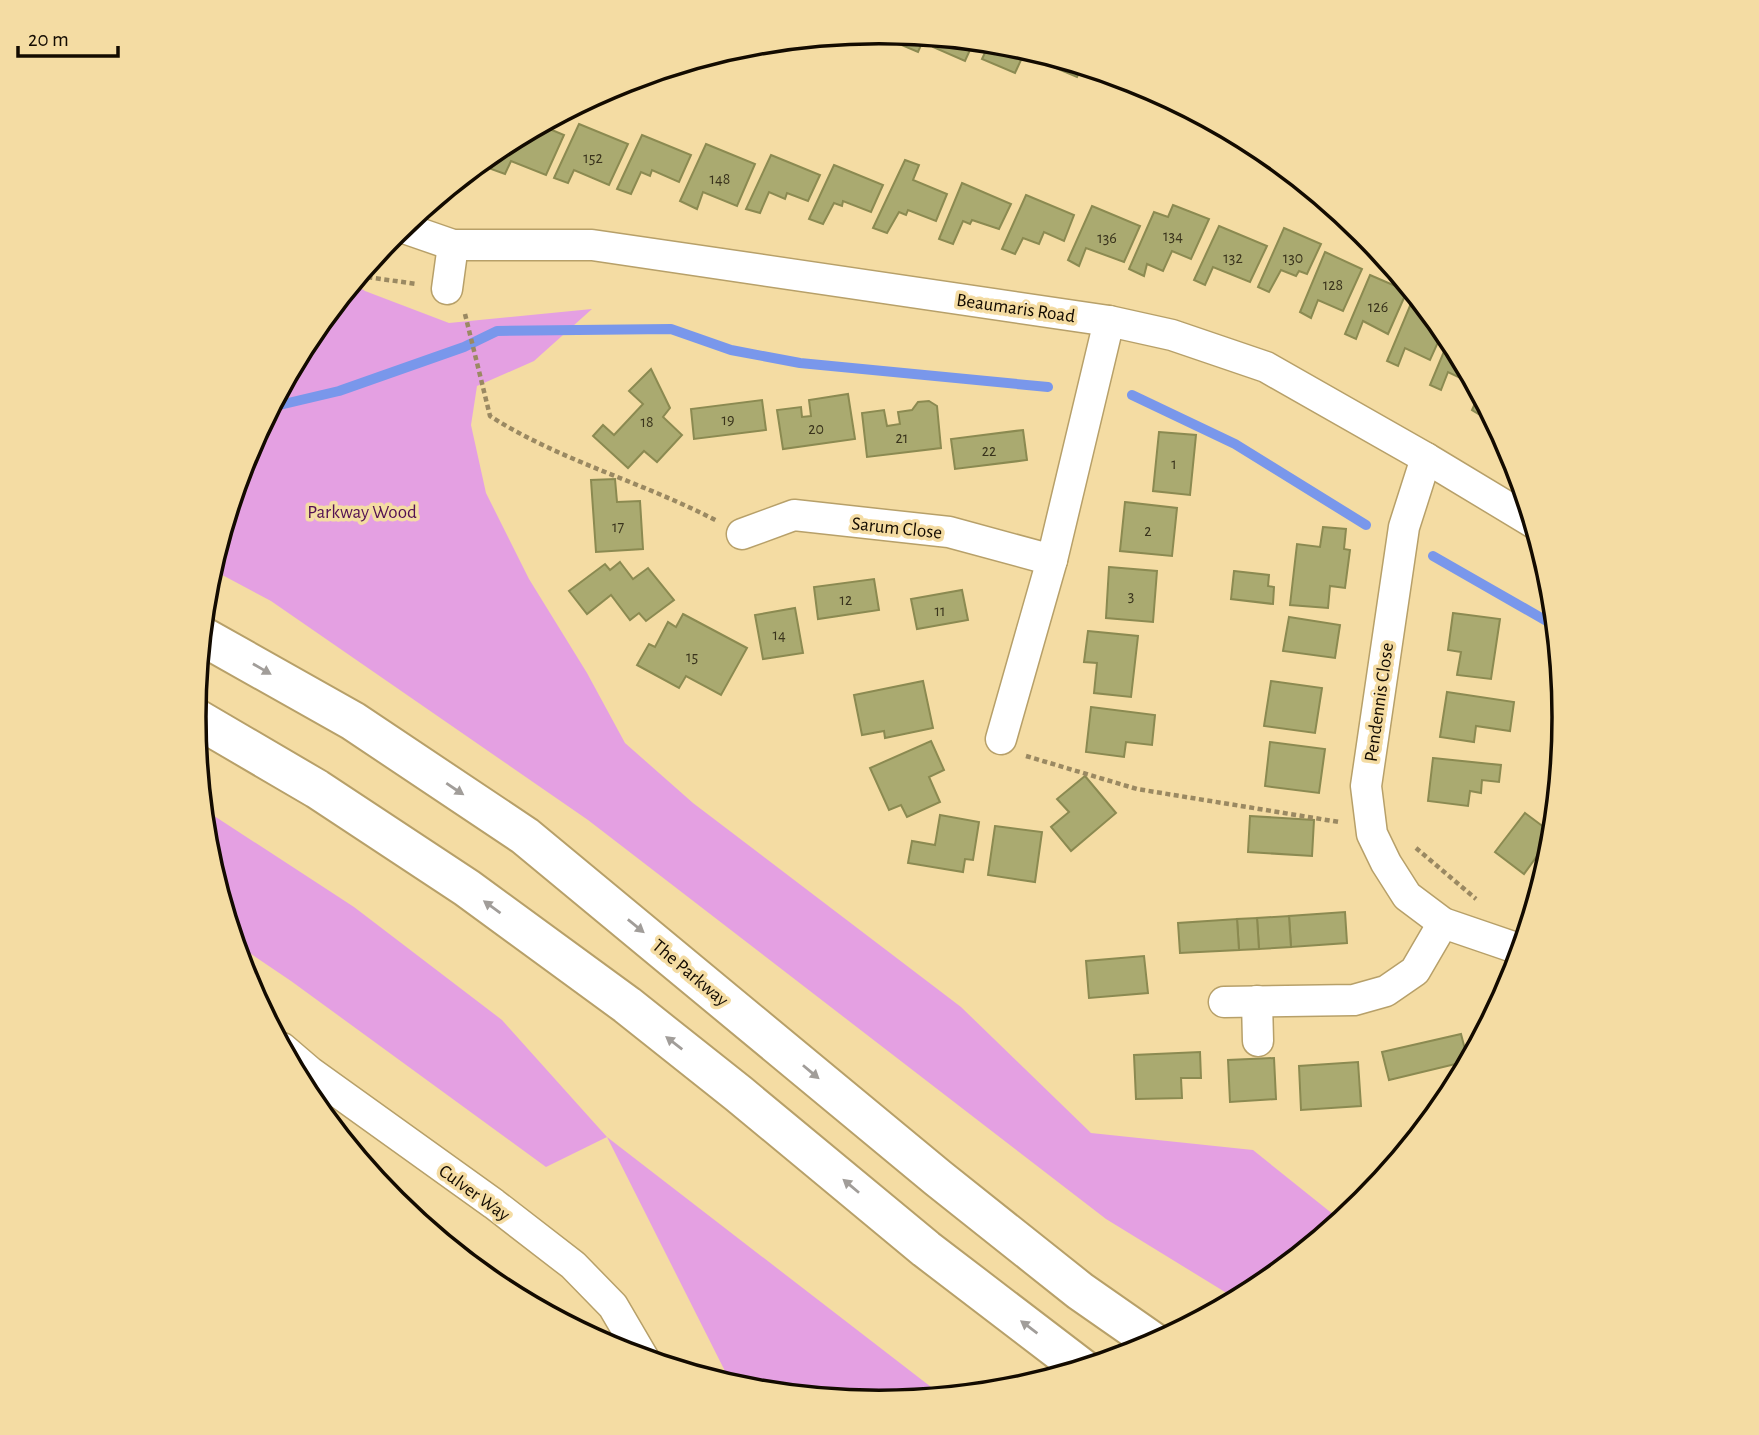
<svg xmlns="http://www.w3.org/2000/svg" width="1759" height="1435" viewBox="0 0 1759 1435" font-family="'Alegreya Sans',sans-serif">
<rect width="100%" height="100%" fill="#f4dca3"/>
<g fill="#e4a0e2">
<path d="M353 283 365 291 449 323 592 309 534 361 477 386 471 425 486 493 529 579 587 673 625 743 693 803 961 1007 1091 1133 1253 1150 1339 1219 1340 1223 1260 1288 1238 1300 1106 1219 588 820 271 601 211 569 246 455 309 336Z"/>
<path d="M202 808 354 907 502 1020 607 1137 944 1397 879 1403 745 1390 733 1387 607 1137 546 1167 291 981 235 943 207 851Z"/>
</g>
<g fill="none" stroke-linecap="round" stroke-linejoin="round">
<g stroke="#7997eb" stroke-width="10">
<path d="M1132 395 1235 444 1366 525"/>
<path d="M271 407 339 391 464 347 497 331 671 329 731 350 800 363 1048 387"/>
<path d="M1433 556 1557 627"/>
</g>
</g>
<g fill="#aaaa70" stroke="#8b8a51" stroke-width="2">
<path d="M887 32 925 36 918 52 885 38Z"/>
<path d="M937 37 974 41 965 61 933 47Z"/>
<path d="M990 42 1026 49 1015 73 982 59Z"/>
<path d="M1048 55 1082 66 1077 77 1044 63Z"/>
<path d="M1094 69 1128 80 1124 88 1092 74Z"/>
<path d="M579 124 628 144 609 185 574 170 568 183 554 178Z"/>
<path d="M540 125 564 135 546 175 511 161 505 174 491 169 501 145Z"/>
<path d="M642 135 691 155 679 182 652 170 650 176 641 172 631 194 617 189Z"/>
<path d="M706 144 755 164 737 206 703 192 697 209 680 201Z"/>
<path d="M771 155 820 175 808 201 787 193 785 199 769 192 760 213 746 209Z"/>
<path d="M905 160 919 165 913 180 947 194 936 221 908 210 906 215 899 212 887 233 873 228Z"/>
<path d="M834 165 883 185 871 212 843 201 842 206 834 203 823 224 809 219Z"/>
<path d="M962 183 1011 204 999 229 972 220 970 224 963 221 953 244 939 239Z"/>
<path d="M1026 195 1074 215 1064 241 1044 232 1039 244 1023 238 1015 254 1002 249Z"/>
<path d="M1173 205 1209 219 1191 259 1172 251 1163 271 1147 264 1144 276 1129 269 1154 212 1168 217Z"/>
<path d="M1092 206 1140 226 1124 262 1086 248 1079 266 1068 260Z"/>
<path d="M1219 226 1267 246 1250 282 1213 267 1205 285 1194 280Z"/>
<path d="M1284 228 1321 244 1307 274 1299 271 1296 276 1281 270 1269 292 1258 287Z"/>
<path d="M1325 252 1362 269 1343 311 1318 300 1311 318 1300 312Z"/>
<path d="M1370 275 1407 291 1388 334 1363 321 1356 339 1345 334Z"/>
<path d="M1412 301 1426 307 1444 329 1430 360 1405 348 1398 366 1387 361Z"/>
<path d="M1450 337 1474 382 1473 384 1448 372 1441 390 1430 385Z"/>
<path d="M651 369 670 408 663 417 682 435 657 462 644 451 628 468 593 436 603 425 614 435 643 404 629 391Z"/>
<path d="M1480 392 1487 406 1482 416 1472 410Z"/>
<path d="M848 394 855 439 783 449 777 410 801 407 802 417 811 416 809 400Z"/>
<path d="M762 400 766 430 694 439 691 409Z"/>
<path d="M929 401 937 406 941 448 867 457 862 413 884 410 887 426 900 424 898 412 912 410 918 402Z"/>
<path d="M1023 430 1027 460 955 469 951 439Z"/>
<path d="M1159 432 1196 435 1190 495 1153 491Z"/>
<path d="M615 479 617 502 640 501 643 549 596 552 591 480Z"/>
<path d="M1125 502 1177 508 1172 556 1120 551Z"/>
<path d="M1323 527 1346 529 1344 549 1350 550 1345 588 1330 586 1328 608 1290 605 1297 544 1320 547Z"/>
<path d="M620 562 633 579 648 568 674 600 646 621 639 613 630 620 611 595 587 614 569 591 605 564 610 570Z"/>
<path d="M1109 567 1157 571 1153 622 1106 618Z"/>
<path d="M1234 571 1269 575 1268 586 1274 587 1273 604 1231 599Z"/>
<path d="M874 579 879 610 818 619 814 587Z"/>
<path d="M962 590 968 620 917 629 911 599Z"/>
<path d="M795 608 803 653 763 659 755 615Z"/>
<path d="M1453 613 1500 619 1491 679 1457 675 1461 652 1448 650Z"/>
<path d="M683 614 747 648 721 695 686 676 679 688 637 665 649 644 655 647 668 622 676 627Z"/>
<path d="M1289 617 1340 625 1335 658 1283 651Z"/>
<path d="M1088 631 1138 636 1131 697 1094 693 1097 663 1084 662Z"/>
<path d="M923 681 933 728 885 738 884 731 862 735 854 695Z"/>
<path d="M1271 681 1322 688 1315 733 1264 726Z"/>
<path d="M1447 692 1514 702 1510 731 1476 726 1474 742 1440 737Z"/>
<path d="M1091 707 1155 715 1152 745 1126 742 1124 757 1086 752Z"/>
<path d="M931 741 944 770 929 777 940 802 907 817 901 805 889 810 870 768Z"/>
<path d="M1270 742 1325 749 1319 793 1265 786Z"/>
<path d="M1433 758 1501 765 1499 782 1482 780 1481 793 1470 791 1468 806 1428 801Z"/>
<path d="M1085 776 1116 813 1071 851 1051 827 1069 812 1057 799Z"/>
<path d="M1525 813 1553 834 1524 874 1495 852Z"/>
<path d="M940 815 979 822 973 860 965 859 963 872 908 863 912 841 935 845Z"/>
<path d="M1250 816 1314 820 1312 856 1248 852Z"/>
<path d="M995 826 1042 832 1035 882 988 875Z"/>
<path d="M1345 912 1347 943 1291 947 1289 916Z"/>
<path d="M1289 916 1291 947 1259 949 1257 918Z"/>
<path d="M1257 918 1259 949 1239 950 1237 919Z"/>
<path d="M1237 919 1239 950 1180 953 1178 923Z"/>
<path d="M1144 956 1148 993 1089 998 1086 961Z"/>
<path d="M1461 1034 1468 1061 1389 1080 1382 1052Z"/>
<path d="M1200 1052 1201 1078H1181L1182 1098 1136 1099 1134 1055Z"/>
<path d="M1274 1058 1276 1099 1230 1102 1228 1060Z"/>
<path d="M1358 1062 1361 1106 1301 1110 1299 1066Z"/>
</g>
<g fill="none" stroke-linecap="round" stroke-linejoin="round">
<g stroke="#b7a069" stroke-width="33">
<g id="minor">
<path d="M401 227 453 245H592L1109 321 1172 335 1266 367 1426 458 1534 523"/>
<path d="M447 289 453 245"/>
<path d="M1426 458 1404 527 1366 786 1372 834 1386 863 1407 896 1443 923 1522 950"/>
<path d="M742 534 794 515 949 532 1052 560"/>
<path d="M1001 739 1052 560 1109 321"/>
<path d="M1257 1001 1258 1041"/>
<path d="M1224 1002 1354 1000 1386 991 1415 971 1443 923"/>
<path d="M282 1048 310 1072 494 1204 573 1265 613 1306 644 1359"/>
</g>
</g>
<g stroke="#b7a069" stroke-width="42">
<g id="trunk">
<path d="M202 636 353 721 525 836 938 1178 1080 1291 1156 1344"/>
<path d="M194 717 317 789 467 888 627 1005 739 1094 926 1249 1083 1369"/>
</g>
</g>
<g stroke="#9a8962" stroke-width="4.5" stroke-dasharray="5 3.5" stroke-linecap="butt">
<path d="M359 276 417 284"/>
<path d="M465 314 490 416C560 461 643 482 717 521"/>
<path d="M1026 756 1137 789 1339 822"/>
<path d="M1416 848 1476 899"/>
</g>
<use href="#minor" stroke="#fff" stroke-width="30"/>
<use href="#trunk" stroke="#fff" stroke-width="38"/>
</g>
<defs><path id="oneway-solid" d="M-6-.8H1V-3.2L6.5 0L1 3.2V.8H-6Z" transform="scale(1.75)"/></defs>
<g fill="#a19d99">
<use href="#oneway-solid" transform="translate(262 669) rotate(30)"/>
<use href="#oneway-solid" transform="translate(455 789) rotate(34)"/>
<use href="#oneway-solid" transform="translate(492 907) rotate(-144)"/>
<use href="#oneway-solid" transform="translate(636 926) rotate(39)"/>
<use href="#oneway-solid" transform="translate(674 1043) rotate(-142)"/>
<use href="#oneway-solid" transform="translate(811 1072) rotate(40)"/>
<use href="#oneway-solid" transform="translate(851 1186) rotate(-140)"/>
<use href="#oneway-solid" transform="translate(1029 1327) rotate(-143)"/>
</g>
<g text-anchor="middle" stroke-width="7" stroke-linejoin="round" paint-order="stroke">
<g font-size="16" fill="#39331c">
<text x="593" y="163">152</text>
<text x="720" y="184">148</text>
<text x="1173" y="241">134</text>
<text x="1107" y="243">136</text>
<text x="1233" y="263">132</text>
<text x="1293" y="263">130</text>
<text x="1333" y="290">128</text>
<text x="1378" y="312">126</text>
<text x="728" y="425">19</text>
<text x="647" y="427">18</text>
<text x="816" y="434">20</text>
<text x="902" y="443">21</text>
<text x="989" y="456">22</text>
<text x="1174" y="469">1</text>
<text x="618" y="532">17</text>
<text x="1148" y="536">2</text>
<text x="1131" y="601">3</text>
<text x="846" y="605">12</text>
<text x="940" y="616">11</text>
<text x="779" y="640">14</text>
<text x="692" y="662">15</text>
</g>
<g font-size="19" fill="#130b00" stroke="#f4dca3">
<text transform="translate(1016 307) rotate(8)" y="7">Beaumaris Road</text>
<text transform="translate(897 527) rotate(6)" y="7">Sarum Close</text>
<text transform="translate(1378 702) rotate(-82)" y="7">Pendennis Close</text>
<text transform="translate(691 972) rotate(40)" y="7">The Parkway</text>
<text transform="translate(475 1192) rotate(36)" y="7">Culver Way</text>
</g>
<g font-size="19" fill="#521052" stroke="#f4dca3">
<text x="362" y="518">Parkway Wood</text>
</g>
</g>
<path d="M0 0H1759V1435H0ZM206 717a673 673 0 1 1 1346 0a673 673 0 1 1-1346 0Z" fill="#f4dca3" fill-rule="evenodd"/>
<path fill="none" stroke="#130b00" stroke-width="3.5" d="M206 717a673 673 0 1 1 1346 0a673 673 0 1 1-1346 0Z"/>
<path d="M18 46v10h100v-10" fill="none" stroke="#130b00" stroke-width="3.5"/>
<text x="28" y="46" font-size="21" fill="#130b00" stroke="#f4dca3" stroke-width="5" paint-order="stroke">20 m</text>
</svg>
